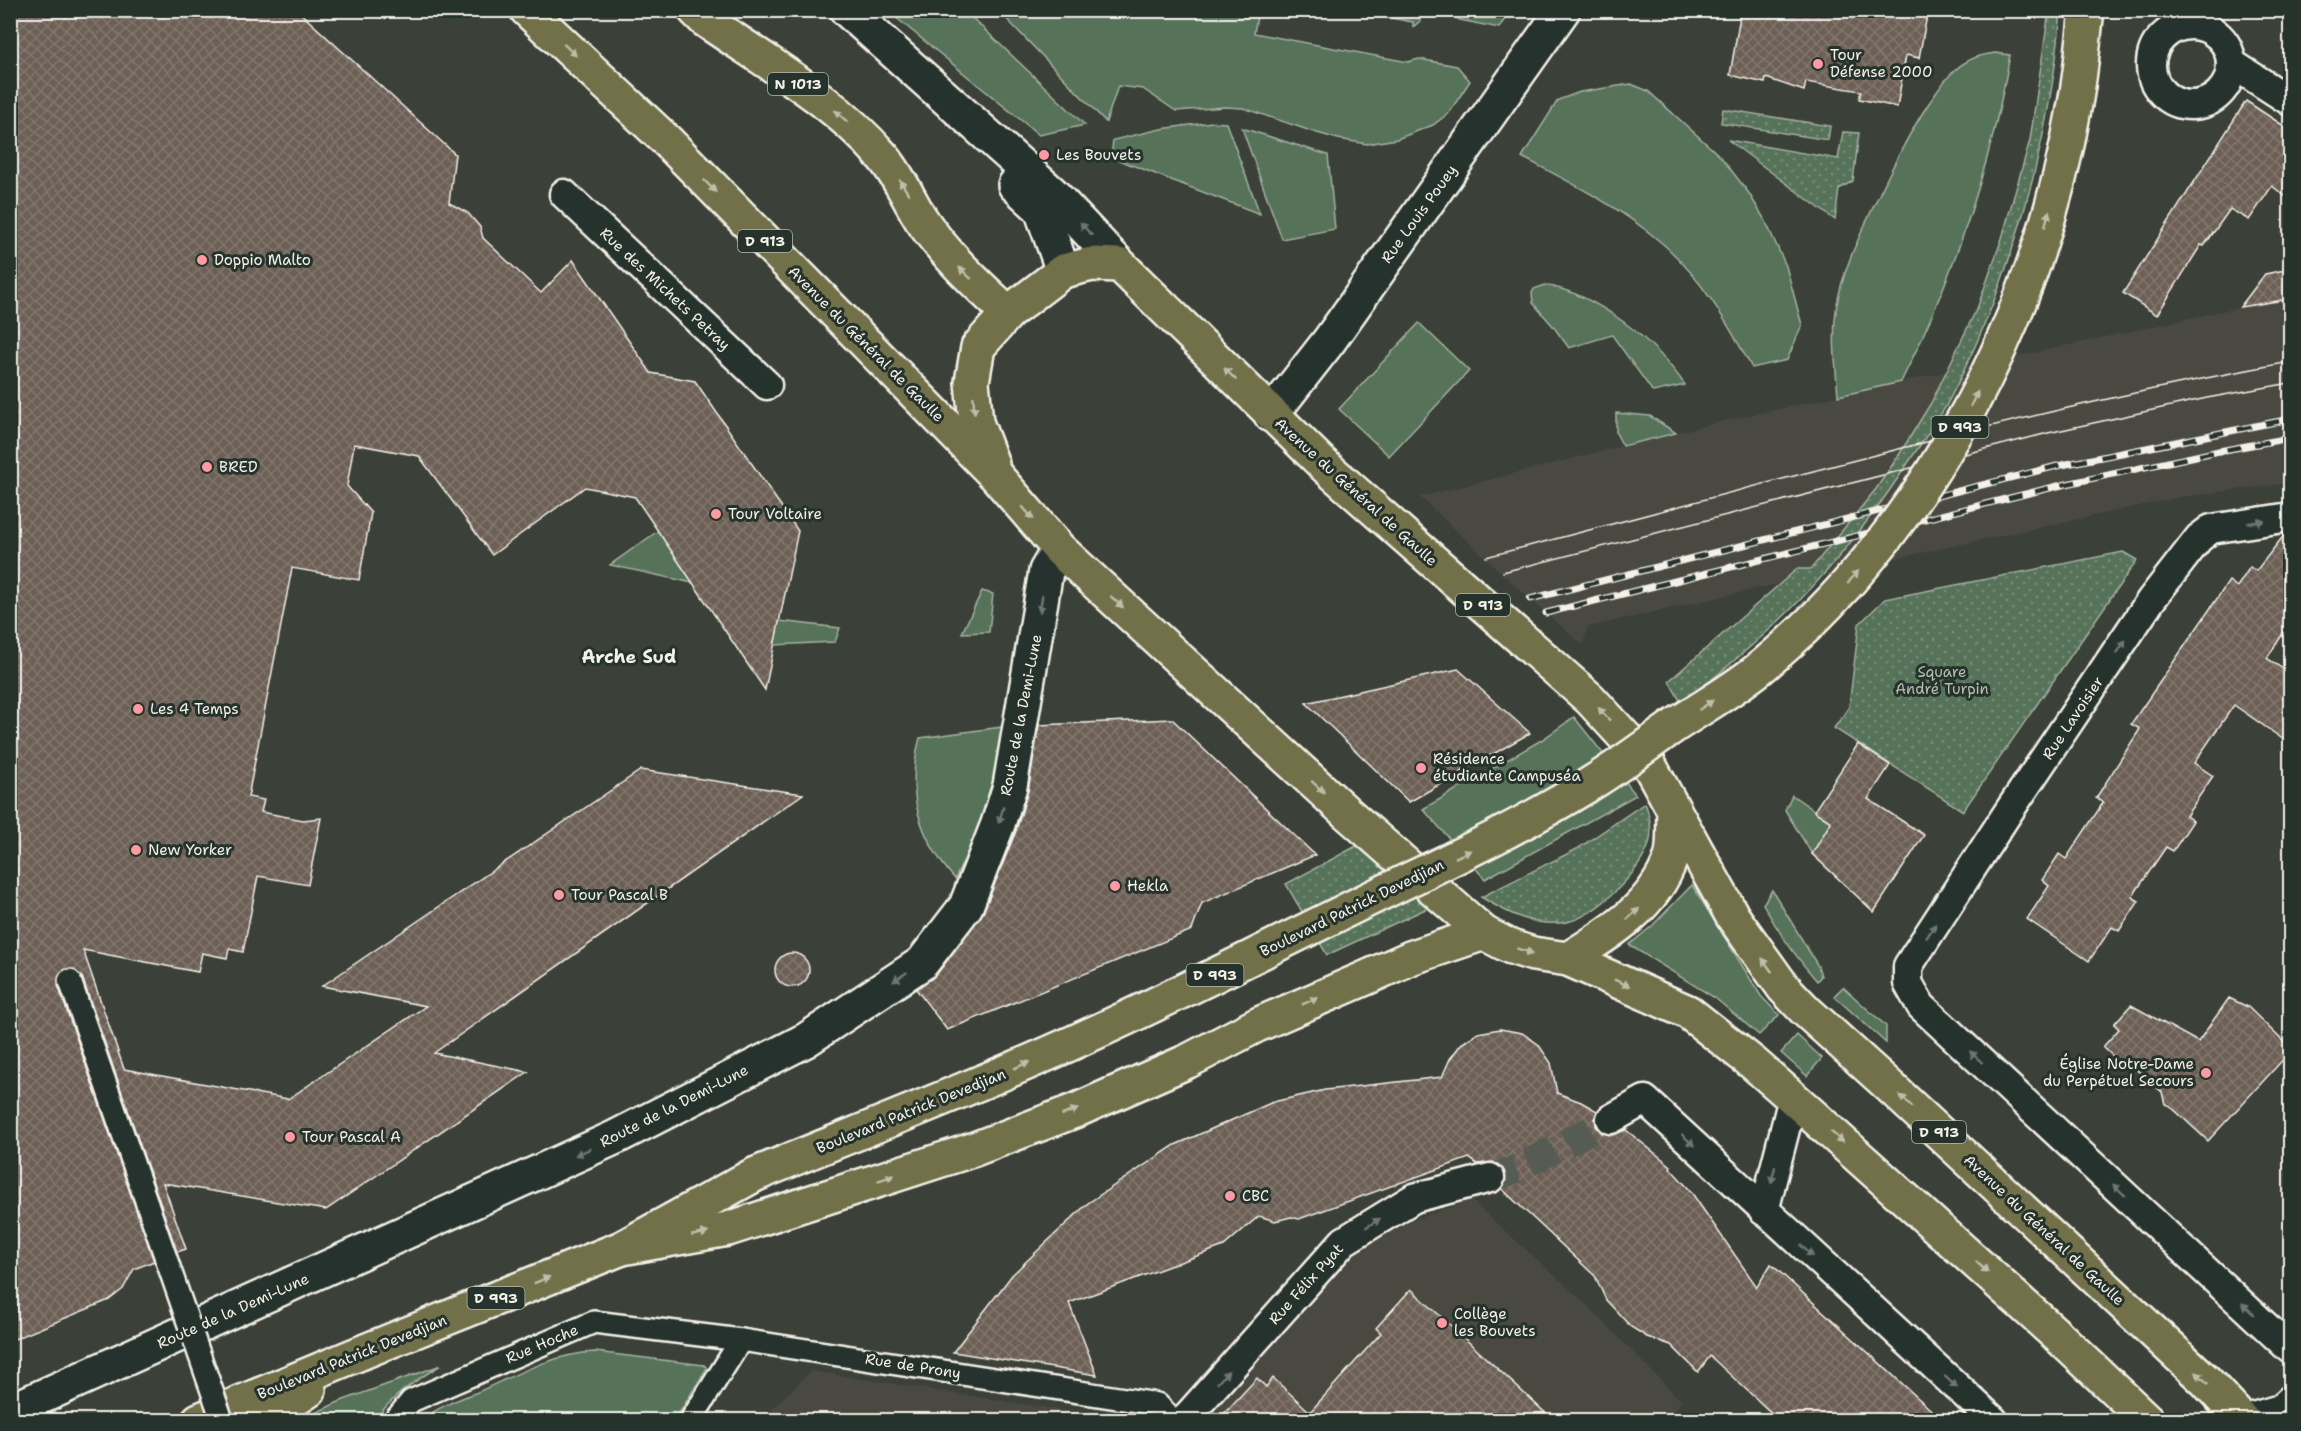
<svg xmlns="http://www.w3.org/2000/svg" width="2301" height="1431" viewBox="0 0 2301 1431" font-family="'Shantell Sans',sans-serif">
<defs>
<pattern id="park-dots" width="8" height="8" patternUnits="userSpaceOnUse" patternTransform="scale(1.5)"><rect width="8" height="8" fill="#56735a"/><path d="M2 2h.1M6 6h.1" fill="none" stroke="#778e7a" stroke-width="1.8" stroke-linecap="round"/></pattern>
<pattern id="building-cross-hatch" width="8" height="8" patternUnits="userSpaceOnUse" patternTransform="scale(1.5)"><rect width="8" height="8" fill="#6c6056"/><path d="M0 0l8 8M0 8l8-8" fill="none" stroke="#82776e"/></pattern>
</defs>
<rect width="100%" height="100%" fill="#3b4039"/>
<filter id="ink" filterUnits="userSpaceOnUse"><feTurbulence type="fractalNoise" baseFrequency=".0167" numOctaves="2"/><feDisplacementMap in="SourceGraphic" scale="12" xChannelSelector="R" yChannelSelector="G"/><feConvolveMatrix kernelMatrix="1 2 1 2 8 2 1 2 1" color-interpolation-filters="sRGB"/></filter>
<g filter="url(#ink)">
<g fill="#4a4a42">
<path d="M2290 301V483L2180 497 1777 584 1588 627 1583 645 1530 599 1420 497 1715 423 2241 307Z"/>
<path d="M1471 1200 1586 1304 1681 1401 1669 1420H1215L1205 1410 1349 1255 1380 1231Z"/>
<path d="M811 1371 1123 1420H761Z"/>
</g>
<g fill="#56735a" stroke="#a5b2a1" stroke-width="1.5">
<path d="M888 11H965L1085 125 1039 135Z"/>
<path d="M999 11H1258L1254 33 1408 62 1419 59 1457 66 1470 81 1449 113 1433 125 1397 139 1367 144 1338 139 1314 132 1243 108 1225 107 1176 111 1143 89 1118 86 1106 122Z"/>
<path d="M1351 11H1421L1420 21 1413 27V22Z"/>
<path d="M1443 11H1510L1499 28 1460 20Z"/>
<path d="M1995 53 2010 55C1990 169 1953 278 1901 382L1838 396C1836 368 1832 339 1836 310 1842 270 1860 235 1877 199 1893 166 1909 133 1929 103 1937 92 1944 80 1954 71 1967 59 1979 55 1995 53Z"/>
<path d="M1631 84 1648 91 1721 157 1748 192 1765 220 1786 266 1802 325 1787 360 1752 368C1728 324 1701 277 1663 244 1622 208 1570 182 1522 157L1558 100 1580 92Z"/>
<path d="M1212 122 1226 123 1260 214 1111 157 1113 140 1161 129Z"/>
<path d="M1242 128 1328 155 1335 229 1282 239Z"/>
<path d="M1545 285C1599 295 1655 341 1685 385L1653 392 1612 335 1569 348 1553 326 1533 303 1532 293 1534 289Z"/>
<path d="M1419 323 1469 371 1389 456 1339 409Z"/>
<path d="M1616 413 1650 416 1676 433 1623 446 1616 433Z"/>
<path d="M658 531 693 583 610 565Z"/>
<path d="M982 591 993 594 989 632 962 633Z"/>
<path d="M779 621 840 628 835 642 774 645Z"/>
<path d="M1574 717 1636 795 1485 879 1423 809 1543 739Z"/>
<path d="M1010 726 989 807 955 879C919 838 905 793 920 738Z"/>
<path d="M1792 795 1831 822 1812 854 1785 810Z"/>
<path d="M1692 885 1761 996 1779 1015 1759 1035 1715 998 1629 945 1652 926Z"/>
<path d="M1772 890 1818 966 1821 976 1817 981C1796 957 1778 932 1763 904Z"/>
<path d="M1843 987 1886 1026V1043L1834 996Z"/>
<path d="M1797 1035 1822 1058 1807 1076 1781 1053Z"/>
<path d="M595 1352 704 1365 707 1368 675 1420H422C439 1406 460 1399 480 1391 517 1374 553 1354 595 1352Z"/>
<path d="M441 1365C416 1380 392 1396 375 1420H300L341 1401Z"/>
</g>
<g fill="url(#park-dots)" stroke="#a5b2a1" stroke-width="1.5">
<path d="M2049 11H2061C2050 144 2010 285 1947 404 1937 422 1924 439 1912 457 1876 512 1835 566 1788 612 1755 645 1718 674 1682 704L1669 681 1797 569H1811L1876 489 1899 455 1931 403 1978 306 2002 238 2030 140Z"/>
<path d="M1723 109 1830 126 1828 140 1721 123Z"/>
<path d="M1843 132 1859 133 1853 181 1839 189 1835 220 1728 140 1838 159Z"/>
<path d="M2123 552 2137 560 1963 811 1834 728 1849 707 1859 624 1885 599Z"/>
<path d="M1645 803C1650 816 1653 830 1649 844 1640 872 1596 916 1567 922 1535 928 1507 913 1481 897L1577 849Z"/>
<path d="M1362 843 1434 905 1327 955 1286 884Z"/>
</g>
<g fill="url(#building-cross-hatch)" stroke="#f4f1e8" stroke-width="1.5">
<path d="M10 10H297L455 154 449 203 468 213 480 227 483 238 541 293 573 260 651 373 695 381 798 531 765 690 635 497 585 487 492 555 419 456 354 444 347 486 371 513 359 580 292 568 248 797 264 800 261 812 303 820 321 818 308 885 258 876 243 952 229 949 227 958 202 953 198 972 83 950 124 1069 288 1099 426 1006 322 986 641 770 803 794 434 1053 528 1072 326 1210 163 1183 186 1249 177 1252 82 977 73 969H66L61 972 58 978V985L154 1261 134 1269 123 1289 109 1300 10 1341Z"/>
<path d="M1741 10H1928L1919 58 1906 55 1897 107 1859 99 1861 91 1806 82 1804 91 1766 78 1765 83 1730 75Z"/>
<path d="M2246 101 2290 130V200L2272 186 2249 220 2230 209 2204 246 2201 245 2157 315 2123 293Z"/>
<path d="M2290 269V299L2240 307 2265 274Z"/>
<path d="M2285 534H2290V623L2267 658 2290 674V744L2234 705 2194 763 2213 776 2186 816 2193 821 2173 851 2166 847 2132 897 2139 901 2119 931 2112 927 2089 961 2027 919 2049 886 2042 880 2059 854 2066 859 2103 803 2096 798 2140 729 2131 724 2229 581 2237 587 2250 567 2256 571Z"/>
<path d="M1458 669 1530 733 1409 802 1306 703Z"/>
<path d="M1172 719 1315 855 1202 903 1192 930 947 1030 916 989 937 974 983 913 1016 831 1028 791 1039 725Z"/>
<path d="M1858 744 1890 765 1868 799 1924 835 1874 912 1812 854 1831 822 1814 811Z"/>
<circle cx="792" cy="970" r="17"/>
<path d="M2229 998 2248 1007 2290 1048V1052L2208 1141 2170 1106 2165 1104 2162 1092 2131 1065 2127 1069 2103 1047 2119 1029 2114 1024 2131 1005 2198 1042Z"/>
<path d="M1500 1029 1522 1033 1538 1044 1551 1063 1557 1093 1581 1102 1597 1111 1595 1119 1596 1126 1602 1133 1611 1135 1626 1130 1671 1166 1670 1168 1689 1189 1757 1287 1771 1264 1942 1420H1779L1710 1356 1698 1372 1671 1345 1647 1337 1631 1327 1606 1300 1595 1276 1502 1189 1506 1182V1174L1502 1167 1494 1162 1477 1164 1469 1158 1299 1219 1291 1217 1275 1221 1259 1216 1224 1246 1069 1303 1097 1375 953 1352 1012 1275 1088 1203 1175 1145 1273 1102 1325 1090 1442 1077 1450 1059 1461 1044 1478 1033Z"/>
<path d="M1411 1289 1553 1420H1218L1257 1378 1266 1387 1273 1378 1310 1412 1381 1333 1376 1328Z"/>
</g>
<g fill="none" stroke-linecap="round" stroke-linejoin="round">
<path stroke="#575b53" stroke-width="28" stroke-dasharray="28 14" stroke-linecap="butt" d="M1490 1178 1517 1169 1611 1119"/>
<g stroke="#f4f1e8" stroke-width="26">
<g id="pedestrian">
<path d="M395 1420 411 1401 594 1322 741 1340"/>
<path d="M691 1420 741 1340 1157 1404 1173 1420"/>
</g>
</g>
<g stroke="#f4f1e8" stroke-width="33">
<g id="minor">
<circle cx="2191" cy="65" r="40"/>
<path d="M2231 63 2290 101"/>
<path d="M564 194 767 385"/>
<path d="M2290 517 2211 529 2199 538 2151 600 2007 814 1908 966V983L1921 1006 2290 1349"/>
<path d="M1611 1119 1645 1100 1993 1420"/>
<path d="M1764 1211 1793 1098"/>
<path d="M1184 1420 1344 1241 1414 1198 1490 1178"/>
<path d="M2243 1420 2280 1409 2290 1400"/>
</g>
</g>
<g stroke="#f4f1e8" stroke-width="38">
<g id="tertiary">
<path d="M1271 415 1329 341 1563 10"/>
<path d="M10 1411 616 1137 806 1040 922 963 966 906 998 824 1010 786 1046 571 1059 549"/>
</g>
</g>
<g stroke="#f4f1e8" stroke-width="38">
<g id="secondary">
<path d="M847 10 1052 193 1120 265"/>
<path d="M1015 185 1041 209 1063 271"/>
</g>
</g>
<g stroke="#f4f1e8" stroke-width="38">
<g id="primary">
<path d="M527 10 667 141 997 477 1059 549 1347 813 1484 933 1511 947 1533 954 1568 959 1688 1012 1753 1063 1793 1098 2059 1337 2147 1420"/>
<path d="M695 10 705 20C766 62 834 100 883 157 899 176 908 198 921 219 945 255 977 284 1008 313"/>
<path d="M992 464 976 422 972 382 978 347 1008 313 1063 271 1092 264 1120 265 1325 466 1590 699 1647 761 1733 917 1783 987 1805 1010 1886 1083 2206 1381 2242 1420"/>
<path d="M1568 959C1610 933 1654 907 1671 858 1675 845 1673 827 1674 812"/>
<path d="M622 1248 728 1229 972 1150 1077 1110 1188 1061 1257 1025 1368 977 1410 958 1484 933"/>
<path d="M199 1420 370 1349 622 1248 754 1175"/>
<path d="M264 1420 309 1390"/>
</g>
</g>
<use href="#pedestrian" stroke="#26332d" stroke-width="21"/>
<use href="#minor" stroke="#26332d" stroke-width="28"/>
<use href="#tertiary" stroke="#26332d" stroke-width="33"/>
<use href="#secondary" stroke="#26332d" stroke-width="33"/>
<use href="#primary" stroke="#726f4a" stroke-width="33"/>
<g stroke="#f4f1e8" stroke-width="1.5">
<path d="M1486 557C1753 488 2019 411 2290 362"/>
<path d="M1503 572 2048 433 2207 398 2290 383"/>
</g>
<g stroke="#f4f1e8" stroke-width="7">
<g id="rail">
<path d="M1530 599 2057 466 2290 419"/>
<path d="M1546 613 2062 485 2219 451 2290 438"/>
</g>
</g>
<use href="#rail" stroke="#26332d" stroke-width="4.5" stroke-dasharray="14" stroke-linecap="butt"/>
<g stroke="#f4f1e8" stroke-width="26" stroke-linecap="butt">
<path id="pedestrian-bridge" d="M70 981 222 1420"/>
</g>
<g stroke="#f4f1e8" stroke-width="38" stroke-linecap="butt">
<path id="primary-bridge" d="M754 1175C839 1140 924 1107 1008 1071 1122 1023 1231 967 1341 913 1423 872 1507 835 1585 787 1615 769 1643 748 1671 728 1702 707 1737 688 1765 664 1930 524 2038 317 2075 104 2081 73 2083 42 2087 10"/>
</g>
<use href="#pedestrian-bridge" stroke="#26332d" stroke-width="21"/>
<use href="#primary-bridge" stroke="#726f4a" stroke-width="33"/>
</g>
<defs><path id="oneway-solid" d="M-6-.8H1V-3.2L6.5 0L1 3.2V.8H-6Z" transform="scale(1.5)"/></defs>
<g fill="#c0bda9">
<use href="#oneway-solid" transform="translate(570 50) rotate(43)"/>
<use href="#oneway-solid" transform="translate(841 116) rotate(-138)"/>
<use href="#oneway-solid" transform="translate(710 186) rotate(45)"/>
<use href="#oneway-solid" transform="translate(904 187) rotate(-122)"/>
<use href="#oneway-solid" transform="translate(2047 219) rotate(-75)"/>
<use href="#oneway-solid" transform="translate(965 273) rotate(-137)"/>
<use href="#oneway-solid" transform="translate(1230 374) rotate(-135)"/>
<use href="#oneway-solid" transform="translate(1974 399) rotate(-64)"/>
<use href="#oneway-solid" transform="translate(974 405) rotate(85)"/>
<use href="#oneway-solid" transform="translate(1028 513) rotate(49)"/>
<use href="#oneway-solid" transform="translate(1853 577) rotate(-51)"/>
<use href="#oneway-solid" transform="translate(1117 602) rotate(42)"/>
<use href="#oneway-solid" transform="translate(1706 705) rotate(-34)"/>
<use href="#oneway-solid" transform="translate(1604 714) rotate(-132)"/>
<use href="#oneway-solid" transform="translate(1318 787) rotate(42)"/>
<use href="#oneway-solid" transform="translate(1463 854) rotate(-26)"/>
<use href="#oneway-solid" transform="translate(1633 914) rotate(-42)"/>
<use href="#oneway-solid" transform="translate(1525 951) rotate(17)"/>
<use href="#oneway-solid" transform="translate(1767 965) rotate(-126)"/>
<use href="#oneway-solid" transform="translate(1622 983) rotate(24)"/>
<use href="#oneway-solid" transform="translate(1310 1001) rotate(-24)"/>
<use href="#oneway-solid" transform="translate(1022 1065) rotate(-24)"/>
<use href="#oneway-solid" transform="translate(1906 1101) rotate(-137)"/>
<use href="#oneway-solid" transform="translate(1070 1112) rotate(-21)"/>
<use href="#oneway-solid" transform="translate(1837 1137) rotate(42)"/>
<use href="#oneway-solid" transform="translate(886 1178) rotate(-18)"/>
<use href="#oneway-solid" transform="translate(700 1234) rotate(-10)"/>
<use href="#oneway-solid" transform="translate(1982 1267) rotate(42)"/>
<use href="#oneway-solid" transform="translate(542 1280) rotate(-22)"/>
<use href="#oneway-solid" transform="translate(2202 1378) rotate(-137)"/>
</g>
<g fill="#6e766e">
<use href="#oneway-solid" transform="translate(1086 229) rotate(-133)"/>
<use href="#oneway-solid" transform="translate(2256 522) rotate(-8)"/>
<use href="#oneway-solid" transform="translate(1041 604) rotate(99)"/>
<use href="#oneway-solid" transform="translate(2121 647) rotate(-57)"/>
<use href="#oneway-solid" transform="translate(1001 815) rotate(108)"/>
<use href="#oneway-solid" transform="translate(1931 931) rotate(-57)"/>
<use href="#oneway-solid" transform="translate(900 977) rotate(146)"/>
<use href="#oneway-solid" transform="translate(1976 1057) rotate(-137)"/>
<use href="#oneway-solid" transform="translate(1688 1140) rotate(43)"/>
<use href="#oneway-solid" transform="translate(583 1152) rotate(156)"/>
<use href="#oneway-solid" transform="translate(1773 1175) rotate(104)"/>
<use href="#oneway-solid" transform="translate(2119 1190) rotate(-137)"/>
<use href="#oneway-solid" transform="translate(1373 1223) rotate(-32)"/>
<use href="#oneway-solid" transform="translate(1807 1251) rotate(42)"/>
<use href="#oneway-solid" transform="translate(2248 1309) rotate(-137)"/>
<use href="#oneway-solid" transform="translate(1223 1377) rotate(-48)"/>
<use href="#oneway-solid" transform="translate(1951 1382) rotate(42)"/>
</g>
</g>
<g fill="#ff9aa2" stroke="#26332d" stroke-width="2">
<circle cx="1818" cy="64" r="6"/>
<circle cx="1044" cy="155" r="6"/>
<circle cx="202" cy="260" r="6"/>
<circle cx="207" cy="467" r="6"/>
<circle cx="716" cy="514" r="6"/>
<circle cx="138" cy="709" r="6"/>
<circle cx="1421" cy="768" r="6"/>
<circle cx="136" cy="850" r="6"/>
<circle cx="1115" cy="886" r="6"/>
<circle cx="559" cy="895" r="6"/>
<circle cx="2206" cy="1073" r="6"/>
<circle cx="290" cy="1137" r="6"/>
<circle cx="1230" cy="1196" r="6"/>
<circle cx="1442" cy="1323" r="6"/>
</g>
<g text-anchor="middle" stroke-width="6" stroke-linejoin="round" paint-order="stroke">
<g fill="#26332d" stroke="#b6b8b0" stroke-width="1.5">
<rect x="768" y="73" width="60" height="22" rx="4.5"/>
<rect x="738" y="230" width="54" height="22" rx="4.5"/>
<rect x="1931.5" y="416" width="57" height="22" rx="4.5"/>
<rect x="1456" y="594" width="54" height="22" rx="4.5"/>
<rect x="1186.5" y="964" width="57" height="22" rx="4.5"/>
<rect x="1912" y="1121" width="54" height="22" rx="4.5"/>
<rect x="467.5" y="1287" width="57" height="22" rx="4.5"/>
</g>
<g font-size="14" font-weight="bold" fill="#f4f1e8">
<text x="798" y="89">N 1013</text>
<text x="765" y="246">D 913</text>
<text x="1960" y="432">D 993</text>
<text x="1483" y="610">D 913</text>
<text x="1215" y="980">D 993</text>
<text x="1939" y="1137">D 913</text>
<text x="496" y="1303">D 993</text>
</g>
<g font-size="15" fill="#f4f1e8" stroke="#26332d" text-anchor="start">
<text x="1830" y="60">Tour<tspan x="1830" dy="17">Défense 2000</tspan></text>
<text x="1056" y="160">Les Bouvets</text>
<text x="214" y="265">Doppio Malto</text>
<text x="219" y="472">BRED</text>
<text x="728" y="519">Tour Voltaire</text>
<text x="150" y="714">Les 4 Temps</text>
<text x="1433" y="764">Résidence<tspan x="1433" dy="17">étudiante Campuséa</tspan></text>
<text x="148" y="855">New Yorker</text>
<text x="1127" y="891">Hekla</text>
<text x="571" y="900">Tour Pascal B</text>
<text x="2194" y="1069" text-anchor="end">Église Notre-Dame<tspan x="2194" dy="17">du Perpétuel Secours</tspan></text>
<text x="302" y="1142">Tour Pascal A</text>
<text x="1242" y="1201">CBC</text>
<text x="1454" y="1319">Collège<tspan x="1454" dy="17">les Bouvets</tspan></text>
</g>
<g font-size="15" fill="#f4f1e8" stroke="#26332d">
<text transform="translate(1419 214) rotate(-54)" y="5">Rue Louis Pouey</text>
<text transform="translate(665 289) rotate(43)" y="5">Rue des Michets Petray</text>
<text transform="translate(866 344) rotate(45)" y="5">Avenue du Général de Gaulle</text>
<text transform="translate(1356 492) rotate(42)" y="5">Avenue du Général de Gaulle</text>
<text transform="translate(1021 715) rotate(-79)" y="5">Route de la Demi-Lune</text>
<text transform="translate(2073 718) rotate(-56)" y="5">Rue Lavoisier</text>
<text transform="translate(1352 908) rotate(-26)" y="5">Boulevard Patrick Devedjian</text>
<text transform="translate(674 1106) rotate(-27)" y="5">Route de la Demi-Lune</text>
<text transform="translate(911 1111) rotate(-22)" y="5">Boulevard Patrick Devedjian</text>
<text transform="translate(2044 1230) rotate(43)" y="5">Avenue du Général de Gaulle</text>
<text transform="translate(1306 1284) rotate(-48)" y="5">Rue Félix Pyat</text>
<text transform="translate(233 1311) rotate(-24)" y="5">Route de la Demi-Lune</text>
<text transform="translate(542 1344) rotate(-23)" y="5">Rue Hoche</text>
<text transform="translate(352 1357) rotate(-22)" y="5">Boulevard Patrick Devedjian</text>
<text transform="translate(913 1366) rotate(9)" y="5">Rue de Prony</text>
</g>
<g font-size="15" fill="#b5bfaf" stroke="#26332d">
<text x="1942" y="677">Square<tspan x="1942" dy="17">André Turpin</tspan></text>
</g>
<g font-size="18" font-weight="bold" fill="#f4f1e8" stroke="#26332d">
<text x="629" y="663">Arche Sud</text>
</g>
</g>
<rect width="2301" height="1431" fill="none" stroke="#26332d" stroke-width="36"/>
<rect x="18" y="18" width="2265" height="1395" fill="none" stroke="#f4f1e8" stroke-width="2" filter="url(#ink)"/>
</svg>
